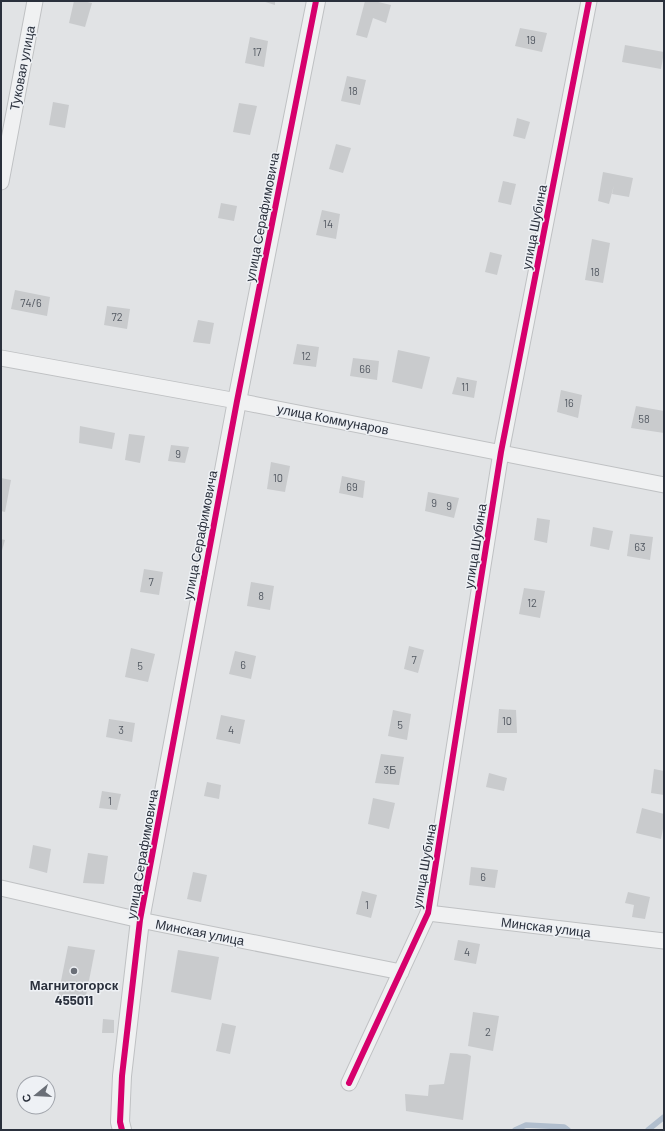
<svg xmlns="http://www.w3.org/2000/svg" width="665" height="1131" viewBox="0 0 665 1131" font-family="Barlow,sans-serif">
<rect width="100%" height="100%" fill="#e1e3e5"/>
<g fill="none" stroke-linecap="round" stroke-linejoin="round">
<g stroke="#b1becd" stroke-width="5.5">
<path d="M515 1130 526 1125 564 1127 568 1130"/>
<path d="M648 1130 664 1117"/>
</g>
</g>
<g fill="#c9cbcd">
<path d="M74 1H83L92 3 85 27 69 23Z"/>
<path d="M262 1H275V5Z"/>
<path d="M365 1H374L391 5 386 23 373 18 367 38 356 35Z"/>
<path d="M520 28 547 33 542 52 515 46Z"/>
<path d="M250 37 268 41 264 67 245 63Z"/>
<path d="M625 45 664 52 661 69 622 62Z"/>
<path d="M347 76 366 80 360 105 341 101Z"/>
<path d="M53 102 69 105 65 128 49 125Z"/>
<path d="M239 103 257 106 250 135 233 132Z"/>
<path d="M517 118 530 122 525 139 513 136Z"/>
<path d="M336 144 351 148 343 173 329 169Z"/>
<path d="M603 172 633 178 629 197 612 194 614 185 609 204 598 201Z"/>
<path d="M503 181 516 184 511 205 498 202Z"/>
<path d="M221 203 237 206 234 221 218 218Z"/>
<path d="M322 210 340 214 336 239 316 235Z"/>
<path d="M592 239 610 243 603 283 585 280Z"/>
<path d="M490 252 502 255 497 275 485 272Z"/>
<path d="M15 290 50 297 47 316 11 309Z"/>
<path d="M107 306 130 309 127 329 104 325Z"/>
<path d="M198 320 214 323 210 344 193 342Z"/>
<path d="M297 344 319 347 316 367 293 364Z"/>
<path d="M398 350 430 357 422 389 392 382Z"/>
<path d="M353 358 379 361 377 380 350 376Z"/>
<path d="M457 377 477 381 474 398 452 394Z"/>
<path d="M561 390 582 395 578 418 557 412Z"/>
<path d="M636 406 664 411V433L631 428Z"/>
<path d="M80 426 115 433 112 449 79 443Z"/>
<path d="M129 434 145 436 140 463 125 460Z"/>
<path d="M171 445 189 447 185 463 168 461Z"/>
<path d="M271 462 290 466 285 492 267 489Z"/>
<path d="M342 476 365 481 363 498 339 493Z"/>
<path d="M1 478 11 480 5 512 1 511Z"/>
<path d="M428 492 459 498 454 518 425 511Z"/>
<path d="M537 518 550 520 547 543 534 540Z"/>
<path d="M593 527 613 531 609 550 590 546Z"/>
<path d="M630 534 653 537 650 560 627 556Z"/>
<path d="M1 539 5 540 1 554Z"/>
<path d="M144 569 163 572 159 595 140 592Z"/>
<path d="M251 582 274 586 270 610 247 606Z"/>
<path d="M524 588 545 591 540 618 519 614Z"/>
<path d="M409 646 424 650 418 673 404 669Z"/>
<path d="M131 648 155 654 148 682 125 677Z"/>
<path d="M235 651 256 656 251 679 229 674Z"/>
<path d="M499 709 516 710 517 733H497Z"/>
<path d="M393 710 411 714 407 740 388 736Z"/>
<path d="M221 715 245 720 240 744 216 739Z"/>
<path d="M109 719 135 723 132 742 106 737Z"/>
<path d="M381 754 404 757 399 785 375 783Z"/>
<path d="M654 769 664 771V795L651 793Z"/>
<path d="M489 773 507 778 504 791 486 787Z"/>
<path d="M207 782 221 785 219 799 204 796Z"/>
<path d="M102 791 121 794 117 810 99 808Z"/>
<path d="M373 798 395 803 389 829 368 824Z"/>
<path d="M642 808 664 814V823L661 839 636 833Z"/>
<path d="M33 845 51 849 47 873 29 868Z"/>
<path d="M88 853 108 856 104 884 83 883Z"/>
<path d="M471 867 498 870 495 888 469 885Z"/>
<path d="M193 872 207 875 201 902 187 899Z"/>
<path d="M362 891 377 895 371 918 356 914Z"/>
<path d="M628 892 650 897 645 919 632 917 634 905 625 903Z"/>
<path d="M458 940 480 944 476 964 454 960Z"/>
<path d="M68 946 95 950 85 1001 58 996Z"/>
<path d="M178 950 219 957 211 1000 171 992Z"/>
<path d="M473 1012 499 1016 493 1051 468 1046Z"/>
<path d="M103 1019 114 1020V1033H102Z"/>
<path d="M222 1023 236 1026 230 1054 216 1051Z"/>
<path d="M450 1053 467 1054 471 1056 463 1120 406 1111 405 1094 428 1096 429 1085 444 1084Z"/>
</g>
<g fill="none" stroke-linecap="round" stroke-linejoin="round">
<g stroke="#bfc1c3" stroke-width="17">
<g id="minor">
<path d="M1 182 35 1"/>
<path d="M1 358 237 401 664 485"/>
<path d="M1 888 140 920 401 972"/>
<path d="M428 913 664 941"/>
<path d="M349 1083 428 913 501 452 589 1"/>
</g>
</g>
<g stroke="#bfc1c3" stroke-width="20">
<path id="tertiary" d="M122 1130 120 1122 122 1076 140 920 237 401 316 1"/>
</g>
<use href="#minor" stroke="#f0f1f2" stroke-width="15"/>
<use href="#tertiary" stroke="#f0f1f2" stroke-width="18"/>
<g stroke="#eef1f5" stroke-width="8">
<g id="cycleway">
<path d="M349 1083 428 913 501 452 589 1"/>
<path d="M122 1130 120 1122 122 1076 140 920 237 401 316 1"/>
</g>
</g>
<use href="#cycleway" stroke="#d6006c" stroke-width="6"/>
</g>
<circle fill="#6a6f77" stroke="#eef1f5" stroke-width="1.5" cx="74" cy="971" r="4"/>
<g text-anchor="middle" stroke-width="3" stroke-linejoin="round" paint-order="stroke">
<g font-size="11" fill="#525861">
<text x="531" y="44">19</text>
<text x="257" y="56">17</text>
<text x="353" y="95">18</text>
<text x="328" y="228">14</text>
<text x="595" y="276">18</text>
<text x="31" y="307">74/6</text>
<text x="117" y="321">72</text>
<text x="306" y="360">12</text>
<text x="365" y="373">66</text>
<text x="465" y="391">11</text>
<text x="569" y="407">16</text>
<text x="644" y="423">58</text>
<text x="178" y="458">9</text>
<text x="278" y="482">10</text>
<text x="352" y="491">69</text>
<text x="434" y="507">9</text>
<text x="449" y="510">9</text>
<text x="640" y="551">63</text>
<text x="151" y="586">7</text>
<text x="261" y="600">8</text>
<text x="532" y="607">12</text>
<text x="414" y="664">7</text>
<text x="243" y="669">6</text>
<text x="140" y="670">5</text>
<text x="507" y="725">10</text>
<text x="400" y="729">5</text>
<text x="121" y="734">3</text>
<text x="231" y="734">4</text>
<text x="390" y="774">3Б</text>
<text x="110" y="805">1</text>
<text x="483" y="881">6</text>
<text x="367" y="909">1</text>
<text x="467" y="956">4</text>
<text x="488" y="1036">2</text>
</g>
<g font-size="13" fill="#2a303c" stroke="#eef1f5">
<text transform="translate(22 68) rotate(-79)" y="5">Туковая улица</text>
<text transform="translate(262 217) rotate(-79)" y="5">улица Серафимовича</text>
<text transform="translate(534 227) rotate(-79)" y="5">улица Шубина</text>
<text transform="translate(333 419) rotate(11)" y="5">улица Коммунаров</text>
<text transform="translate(200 535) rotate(-79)" y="5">улица Серафимовича</text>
<text transform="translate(475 546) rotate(-81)" y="5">улица Шубина</text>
<text transform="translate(142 854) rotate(-80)" y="5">улица Серафимовича</text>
<text transform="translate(424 866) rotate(-80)" y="5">улица Шубина</text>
<text transform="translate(546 927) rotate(7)" y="5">Минская улица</text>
<text transform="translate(200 932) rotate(11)" y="5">Минская улица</text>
</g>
<g font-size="13" font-weight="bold" fill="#2a303c" stroke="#eef1f5">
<text x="74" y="990">Магнитогорск<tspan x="74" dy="15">455011</tspan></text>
</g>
</g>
<rect width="665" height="1131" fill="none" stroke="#2a303c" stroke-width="4"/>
<g transform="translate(36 1095) rotate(252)"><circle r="19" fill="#eef1f5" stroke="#a0a4ab"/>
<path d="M0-3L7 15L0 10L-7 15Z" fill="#6a6f77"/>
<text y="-6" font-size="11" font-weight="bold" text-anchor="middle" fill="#2a303c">С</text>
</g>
</svg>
